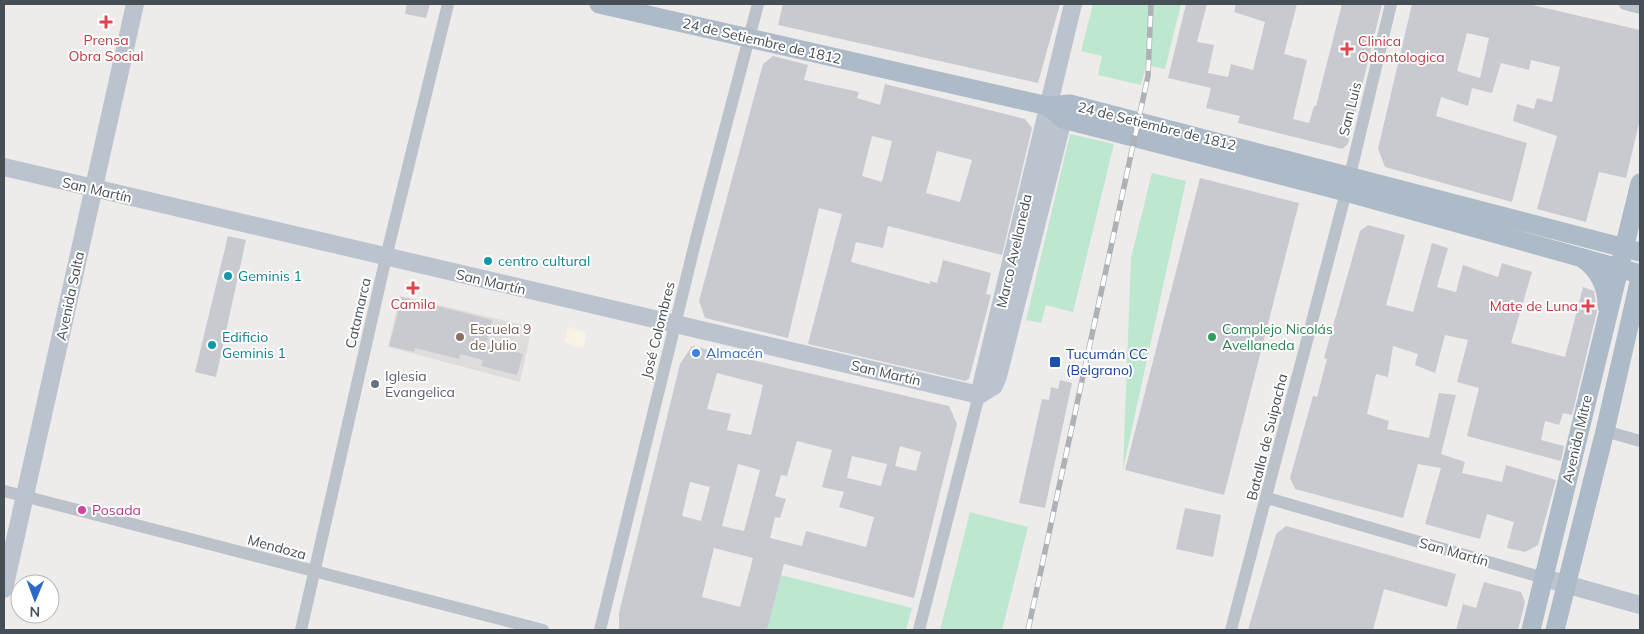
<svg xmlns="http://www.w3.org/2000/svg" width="1644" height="634" viewBox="0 0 1644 634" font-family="Mulish,sans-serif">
<rect width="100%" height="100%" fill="#eeebeb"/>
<path fill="#f9f3e5" d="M568 327 587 333 583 348 564 342Z"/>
<path fill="#dfdddc" d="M400 296 532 327 520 382 388 347Z"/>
<g fill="#bde8cf">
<path d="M1093 4H1181L1165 69 1146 65 1141 85 1098 75 1102 56 1081 51Z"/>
<path d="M1070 134 1114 144 1073 312 1046 305 1041 323 1026 320Z"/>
<path d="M1152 173 1186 181 1123 469 1131 258Z"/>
<path d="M970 512 1028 527 1002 630H940Z"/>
<path d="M781 575 912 608 906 630H767Z"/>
</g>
<g fill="#c9cad0" fill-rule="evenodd">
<path d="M407 4H430L426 18 405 14Z"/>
<path d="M783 4H1060L1038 83 778 25Z"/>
<path d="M1186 4H1207L1197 42 1214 45 1208 73 1228 77 1231 64 1253 70 1265 22 1234 12 1236 4H1297L1284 54 1307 60 1293 119 1309 123 1314 106H1316L1342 4H1382L1348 144 1342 149 1238 123 1240 116 1206 108 1211 88 1168 78Z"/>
<path d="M1412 4H1528L1640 30V119L1626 178 1599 172 1586 222 1537 209 1557 136 1513 121 1517 104 1534 109 1537 98 1552 102 1560 67 1531 60 1529 70 1501 63 1492 93 1472 88 1468 106 1441 97 1436 116 1527 143 1512 202 1385 167 1378 149ZM1467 33 1489 38 1480 78 1457 71Z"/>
<path d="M773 56 808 65 804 80 859 92 857 98 880 105 885 84 1025 119 1032 128 1002 255 888 226 883 248 856 242 851 262 930 284V281L937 283 943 260 991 273 986 294 991 295 969 379 965 381 808 344 842 214 819 208 788 338 705 318 699 301 763 64ZM872 136 892 141 882 182 862 176ZM937 151 972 160 960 202 926 193Z"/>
<path d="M1200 178 1299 203 1224 495 1125 470Z"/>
<path d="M1368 225 1405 235 1386 305 1413 312 1432 243 1448 248 1437 287 1456 292 1463 265 1498 277 1502 263 1532 272 1511 343 1565 357 1583 287 1594 291 1597 311 1572 415 1563 413 1559 425 1545 421 1541 440 1564 446 1561 461 1467 436 1479 388 1457 382 1468 340 1445 335 1435 373 1415 365 1418 354 1393 346 1388 377 1376 374 1367 414 1389 421 1387 429 1429 438 1439 393 1456 395 1441 454 1465 462 1462 473 1502 482 1506 465 1556 480 1538 545 1525 552 1507 548 1514 522 1487 514 1480 539 1425 524 1441 468 1418 464 1403 518 1295 489 1290 478 1313 396 1317 397 1327 359 1324 358 1360 231Z"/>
<path d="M228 236 246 240 216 377 195 372Z"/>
<path d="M402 297 492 320 486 345 523 354 517 375 481 366 483 360 460 354 459 359 415 348 414 352 389 346Z"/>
<path d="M692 346 949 406 957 424 914 598 784 564 767 630 619 629V613L680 364ZM717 373 763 385 751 435 727 430 731 414 707 409ZM797 441 832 450 822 487 844 492 839 507 874 517 866 547 806 531 802 546 770 538 775 517 780 518 786 499 775 496 781 475 787 476ZM900 446 921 452 916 471 895 466ZM852 456 887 464 881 486 847 478ZM738 464 760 470 744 531 722 526ZM690 482 710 487 701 521 682 516ZM714 548 753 558 740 607 702 597Z"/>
<path d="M1060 380 1072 383 1045 508 1019 503 1042 399 1049 400 1051 387 1058 389Z"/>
<path d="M1185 508 1221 515 1213 557 1176 549Z"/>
<path d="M1286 526 1456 574 1447 607 1384 589 1373 630H1248L1276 534Z"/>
<path d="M1484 582 1521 592 1525 602 1518 630H1456L1463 604 1476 608Z"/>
</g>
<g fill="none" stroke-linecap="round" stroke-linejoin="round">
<g stroke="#bbc2c9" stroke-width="12">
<path d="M1625 4 1640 8"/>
<path d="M1605 431 1640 441"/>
<path d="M4 491 543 630"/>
<path d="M1267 498 1544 578"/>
<path d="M301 630 386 257 448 4"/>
<path d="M600 630 696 239 758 4"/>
<path d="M919 630 979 395"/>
<path d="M1231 630 1346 192 1391 4"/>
</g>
<g stroke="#bbc3ce" stroke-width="18">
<path d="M4 167 979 395"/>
<path d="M979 395 1073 4"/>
<path d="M979 395 994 386 998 376 1063 119"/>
<path d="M1544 578 1640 605"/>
<path d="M4 589 135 4"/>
</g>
<g stroke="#adbac8" stroke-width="19">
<path d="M599 4 1048 106 1070 104 1640 252"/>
<path d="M1048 106 1063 119 1346 192 1640 274"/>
<path d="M1582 258C1598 269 1607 285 1607 306"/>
<path d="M1531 630 1640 183"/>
<path d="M1555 630 1605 431 1640 278"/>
</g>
<g stroke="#aeb1b5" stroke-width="5.5">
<path id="rail" d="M1028 630 1148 76 1151 4"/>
</g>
<use href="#rail" stroke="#fff" stroke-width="4" stroke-dasharray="11" stroke-linecap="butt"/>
</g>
<g fill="#e0444e" stroke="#fff" stroke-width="2">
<path d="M103.5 14.5h5v5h5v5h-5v5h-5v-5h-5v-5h5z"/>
<path d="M1344.5 41.5h5v5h5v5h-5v5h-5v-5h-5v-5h5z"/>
<path d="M410.5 280.5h5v5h5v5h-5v5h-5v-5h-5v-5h5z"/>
<path d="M1585.5 298.5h5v5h5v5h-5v5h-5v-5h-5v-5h5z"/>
</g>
<g fill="#0f9aa8" stroke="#fff" stroke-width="2">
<circle cx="488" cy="261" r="5"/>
<circle cx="228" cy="276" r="5"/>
<circle cx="212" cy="345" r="5"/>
</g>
<circle fill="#8d6e63" stroke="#fff" stroke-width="2" cx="460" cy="337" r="5"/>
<circle fill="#2e9e5b" stroke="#fff" stroke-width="2" cx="1212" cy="337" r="5"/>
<circle fill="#3f7fe0" stroke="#fff" stroke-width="2" cx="696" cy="353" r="5"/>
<rect fill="#1a4fb4" stroke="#fff" stroke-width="2" x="1049" y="356" width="12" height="12" rx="2.5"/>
<circle fill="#6b7280" stroke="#fff" stroke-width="2" cx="375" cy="384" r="5"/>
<circle fill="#d1479c" stroke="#fff" stroke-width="2" cx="82" cy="510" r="5"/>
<g text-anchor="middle" stroke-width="4" stroke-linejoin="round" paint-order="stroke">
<g font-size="14" fill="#be3a42" stroke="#fff">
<text x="106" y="45">Prensa<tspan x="106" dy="16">Obra Social</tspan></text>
<text x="1358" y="46" text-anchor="start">Clinica<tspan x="1358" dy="16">Odontologica</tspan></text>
<text x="413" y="309">Camila</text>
<text x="1578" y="311" text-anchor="end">Mate de Luna</text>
</g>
<g font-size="14" fill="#464e56" stroke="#fff">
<text transform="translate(762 41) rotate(13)" y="5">24 de Setiembre de 1812</text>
<text transform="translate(1350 109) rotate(-76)" y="5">San Luis</text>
<text transform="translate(1157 126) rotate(14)" y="5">24 de Setiembre de 1812</text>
<text transform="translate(97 190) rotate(13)" y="5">San Martín</text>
<text transform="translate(1014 251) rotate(-77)" y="5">Marco Avellaneda</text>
<text transform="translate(491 282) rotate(13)" y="5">San Martín</text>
<text transform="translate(70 296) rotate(-78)" y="5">Avenida Salta</text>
<text transform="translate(358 313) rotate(-77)" y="5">Catamarca</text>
<text transform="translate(658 330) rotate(-76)" y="5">José Colombres</text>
<text transform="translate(886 373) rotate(13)" y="5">San Martín</text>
<text transform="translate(1267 437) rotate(-76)" y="5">Batalla de Suipacha</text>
<text transform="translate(1577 439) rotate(-77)" y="5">Avenida Mitre</text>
<text transform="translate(277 547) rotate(15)" y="5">Mendoza</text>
<text transform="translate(1454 552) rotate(16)" y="5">San Martín</text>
</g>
<g font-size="14" fill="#0d838f" stroke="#fff" text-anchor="start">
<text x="498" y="266">centro cultural</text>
<text x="238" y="281">Geminis 1</text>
<text x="222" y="342">Edificio<tspan x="222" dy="16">Geminis 1</tspan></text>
</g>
<g font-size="14" fill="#785e54" stroke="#fff" text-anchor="start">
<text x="470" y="334">Escuela 9<tspan x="470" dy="16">de Julio</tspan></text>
</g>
<g font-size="14" fill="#27864d" stroke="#fff" text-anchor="start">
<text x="1222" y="334">Complejo Nicolás<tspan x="1222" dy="16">Avellaneda</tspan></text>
</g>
<g font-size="14" fill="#366cbe" stroke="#fff" text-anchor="start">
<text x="706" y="358">Almacén</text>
</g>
<g font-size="14" fill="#164399" stroke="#fff" text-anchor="start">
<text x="1066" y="359">Tucumán CC<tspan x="1066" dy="16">(Belgrano)</tspan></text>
</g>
<g font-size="14" fill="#5b616d" stroke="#fff" text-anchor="start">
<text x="385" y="381">Iglesia<tspan x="385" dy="16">Evangelica</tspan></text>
</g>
<g font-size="14" fill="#b23c85" stroke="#fff" text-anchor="start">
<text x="92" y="515">Posada</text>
</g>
</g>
<rect width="1644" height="634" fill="none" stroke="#464e56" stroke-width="10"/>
<g transform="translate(35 599) rotate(181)"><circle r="24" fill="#ffffff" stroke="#b5b8bb"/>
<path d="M0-4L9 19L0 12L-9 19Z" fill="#2c6ac7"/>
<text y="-8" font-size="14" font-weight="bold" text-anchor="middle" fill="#464e56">N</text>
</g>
</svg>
